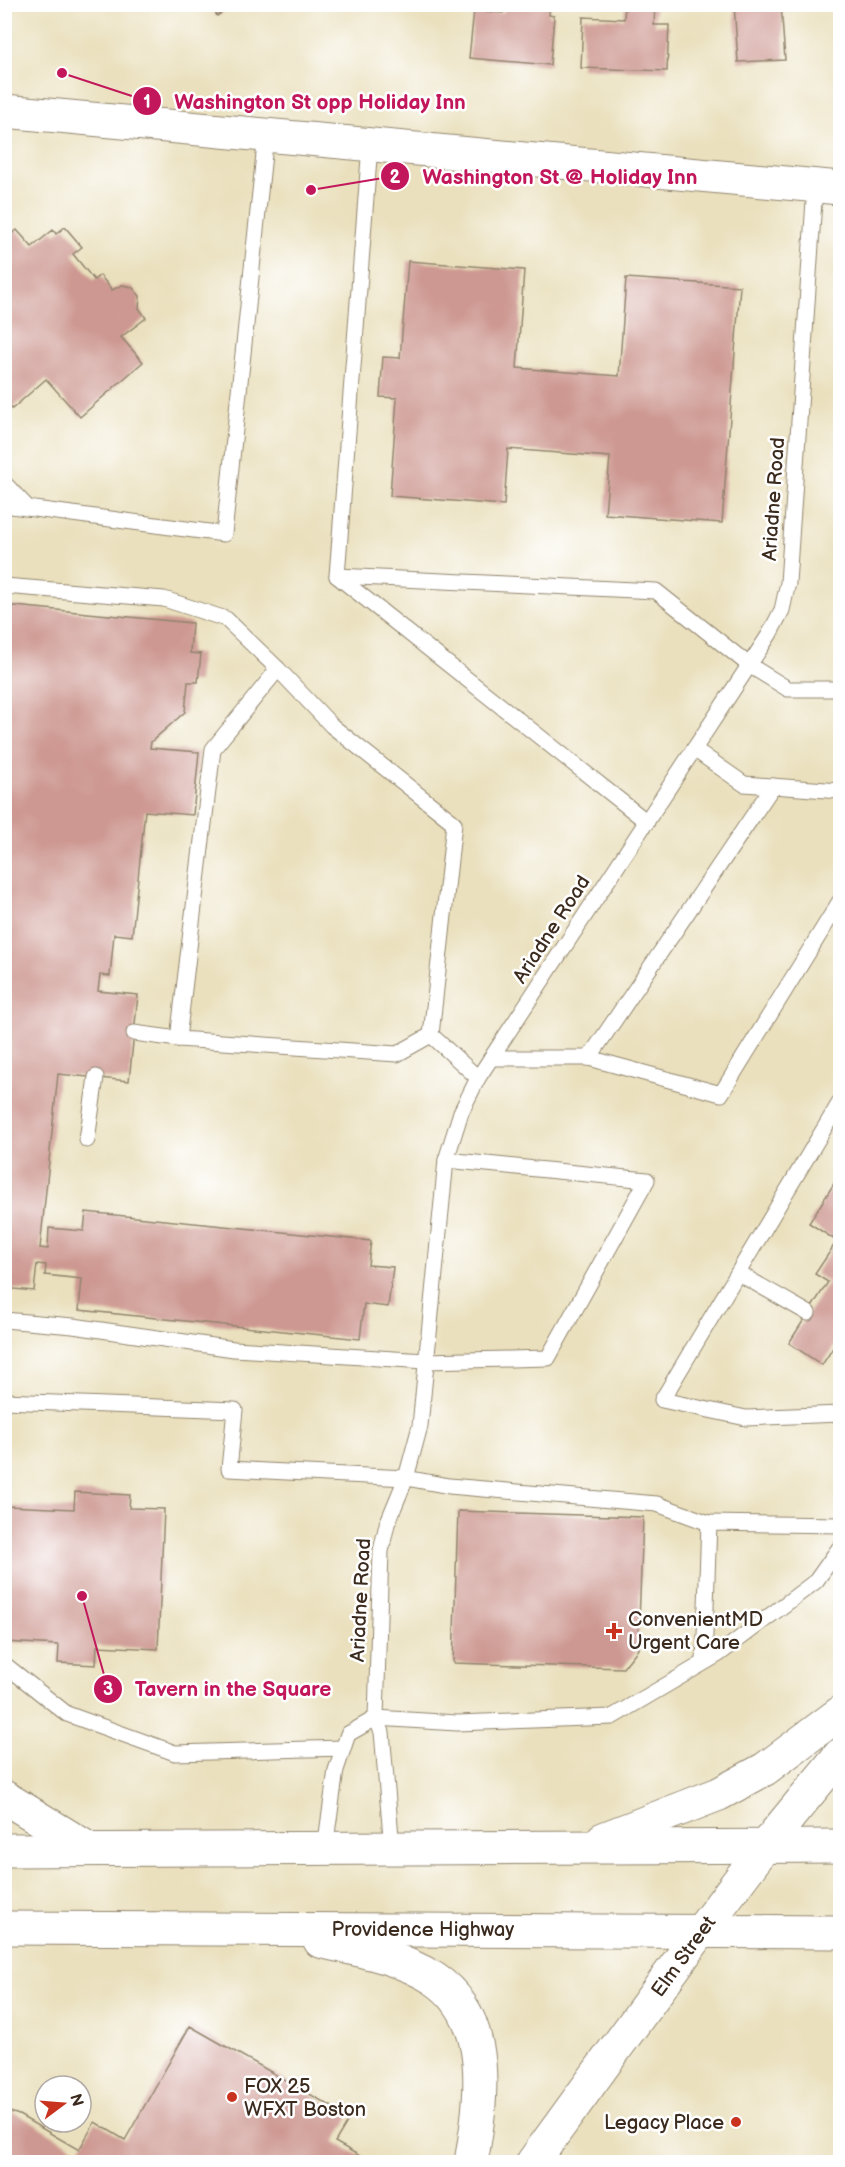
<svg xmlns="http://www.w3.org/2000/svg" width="845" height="2167" viewBox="0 0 845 2167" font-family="'Balsamiq Sans',sans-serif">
<rect width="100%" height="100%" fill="#fff"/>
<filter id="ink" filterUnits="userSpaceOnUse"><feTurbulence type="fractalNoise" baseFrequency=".0167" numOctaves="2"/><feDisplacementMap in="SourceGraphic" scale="12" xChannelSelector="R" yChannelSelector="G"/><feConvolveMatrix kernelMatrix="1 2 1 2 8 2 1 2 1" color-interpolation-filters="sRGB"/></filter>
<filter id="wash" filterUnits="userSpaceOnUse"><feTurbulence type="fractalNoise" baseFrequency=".008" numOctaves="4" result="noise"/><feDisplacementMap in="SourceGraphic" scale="24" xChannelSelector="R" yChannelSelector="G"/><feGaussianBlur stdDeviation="1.35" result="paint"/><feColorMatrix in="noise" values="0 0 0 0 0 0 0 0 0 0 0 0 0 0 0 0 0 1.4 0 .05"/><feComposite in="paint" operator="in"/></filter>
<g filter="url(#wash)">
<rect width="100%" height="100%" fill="#eae0bd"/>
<g id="blocks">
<g fill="#cd9891">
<path d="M210 4H236L217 16Z"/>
<path d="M504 4H550L549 15 554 16 550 65 469 58 474 10 503 13Z"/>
<path d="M734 4H781L785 60 738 62Z"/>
<path d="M625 5 655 6 654 25H669L667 71 581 68 583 17 624 19Z"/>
<path d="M65 227 82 247 73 254 94 280 100 275 112 290 122 285 132 287 140 296 139 308 146 318 121 337 143 362 80 417 46 379 12 409 4 400V240L17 230 32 247 53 230 56 234Z"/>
<path d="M408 261 524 270 517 368 619 376 626 278 740 286 722 523 605 514 610 457 508 449 504 505 390 496 397 398 380 397 383 357 400 358Z"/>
<path d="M4 605 192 623 190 653 201 654 198 682H188L185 712 151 742 150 748 199 752 193 815 145 811 132 936 114 934 110 976 100 975 98 991 138 995 129 1081 58 1074 40 1248 48 1249 49 1228 84 1231 86 1212 371 1241 368 1265 393 1267 388 1307 364 1304 360 1339 79 1310 82 1279 45 1275 46 1265 37 1264 34 1291 4 1288Z"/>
<path d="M840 1174V1337L822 1365 789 1343 828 1282 815 1274 837 1241 809 1223Z"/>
<path d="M75 1492 130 1495 129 1508 164 1509 158 1649 97 1646 96 1665 58 1663 59 1645 4 1642 6 1506 74 1509Z"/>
<path d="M458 1511 643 1517 638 1649 623 1668 453 1663Z"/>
<path d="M190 2026 350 2117 335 2142 367 2160 365 2162H4V2110L19 2115 79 2150 95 2122 125 2140Z"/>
</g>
</g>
</g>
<g filter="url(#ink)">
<use href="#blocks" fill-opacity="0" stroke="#92856e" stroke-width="1.5"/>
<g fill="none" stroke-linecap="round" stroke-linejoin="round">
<g stroke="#92856e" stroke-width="17">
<g id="service">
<path d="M370 145 337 576 647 822"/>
<path d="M4 483 28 508"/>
<path d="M4 505 224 534 266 135"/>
<path d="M337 576 656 591 749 665 788 689H840"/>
<path d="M4 586 164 599 226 619 278 669 332 726 454 823 431 1035 478 1078"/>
<path d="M278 669 213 749 178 1039 397 1054 431 1035"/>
<path d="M694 749 744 784 840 791"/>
<path d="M134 1033 178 1039"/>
<path d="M491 1058H589L773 786"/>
<path d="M589 1058 721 1094 840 901"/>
<path d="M840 1102 662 1400 746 1418 840 1414"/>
<path d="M87 1140 96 1077"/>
<path d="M738 1273 808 1313"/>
<path d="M4 1320 73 1326 234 1349 426 1361 548 1358 647 1180 446 1160"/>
<path d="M4 1401 235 1410 229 1469 406 1478 449 1486 657 1504 709 1523"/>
<path d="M704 1662 709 1523 840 1525"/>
<path d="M4 1664 67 1714 175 1753 343 1748"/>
<path d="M376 1718 457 1723 612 1717 719 1654 816 1581 840 1547"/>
<path d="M325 1848 336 1770 348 1734 376 1718"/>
<path d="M392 1848 382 1732 376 1718 381 1551 387 1524 406 1478 420 1426 446 1160 461 1112 478 1078 769 635 782 610 788 583 815 186"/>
</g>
</g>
<g stroke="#92856e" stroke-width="35">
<g id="secondary">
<path d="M4 111 840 188"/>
<path d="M533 2162 701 1931 765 1846 840 1755"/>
</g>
</g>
<g stroke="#92856e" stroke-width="35">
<g id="trunk">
<path d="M603 1839 719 1794 765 1769 840 1713"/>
<path d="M4 1850 840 1846"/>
<path d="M4 1928 840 1932"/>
<path d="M320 1941C357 1950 400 1957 433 1978 494 2017 482 2102 471 2162"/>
</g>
</g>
<g stroke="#92856e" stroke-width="35">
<path id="motorway" d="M4 1797 89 1849"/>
</g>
<use href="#service" stroke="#fff" stroke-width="15"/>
<use href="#secondary" stroke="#fff" stroke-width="33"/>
<use href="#trunk" stroke="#fff" stroke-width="33"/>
<use href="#motorway" stroke="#fff" stroke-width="33"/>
</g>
</g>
<g fill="#c8321e" stroke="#fff" stroke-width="2">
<path d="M611 1622h6v6h6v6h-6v6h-6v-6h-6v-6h6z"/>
<circle cx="232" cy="2097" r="6"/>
<circle cx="736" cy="2122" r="6"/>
</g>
<g text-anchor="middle" stroke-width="5" stroke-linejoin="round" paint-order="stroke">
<g font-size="20" fill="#3b2a1e" stroke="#fff">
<text transform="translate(773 499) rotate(-86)" y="7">Ariadne Road</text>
<text transform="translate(551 929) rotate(-57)" y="7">Ariadne Road</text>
<text transform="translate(360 1600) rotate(-87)" y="7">Ariadne Road</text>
<text x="423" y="1936">Providence Highway</text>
<text transform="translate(683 1956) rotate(-54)" y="7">Elm Street</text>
</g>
<g font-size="20" fill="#3b2a1e" stroke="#fff" text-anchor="start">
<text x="628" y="1626">ConvenientMD<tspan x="628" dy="23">Urgent Care</tspan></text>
<text x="244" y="2093">FOX 25<tspan x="244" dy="23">WFXT Boston</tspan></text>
<text x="724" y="2129" text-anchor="end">Legacy Place</text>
</g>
</g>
<path fill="none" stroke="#c2185b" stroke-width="2" d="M62 73L147 101M311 190L395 176M82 1596L108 1689"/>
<g fill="#c2185b" stroke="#fff" stroke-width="2">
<circle cx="62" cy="73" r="6"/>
<circle cx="311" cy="190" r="6"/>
<circle cx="82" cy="1596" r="6"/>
<circle cx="147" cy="101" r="15"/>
<circle cx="395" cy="176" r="15"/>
<circle cx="108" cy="1689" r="15"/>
</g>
<g font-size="18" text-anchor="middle" font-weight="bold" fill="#fff">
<text x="147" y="108">1</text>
<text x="395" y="183">2</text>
<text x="108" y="1695">3</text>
</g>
<g font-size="21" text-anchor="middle" font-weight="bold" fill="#c2185b" stroke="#fff" stroke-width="5" stroke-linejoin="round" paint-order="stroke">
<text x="320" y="109">Washington St opp Holiday Inn</text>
<text x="560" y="184">Washington St @ Holiday Inn</text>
<text x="233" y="1696">Tavern in the Square</text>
</g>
<rect width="845" height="2167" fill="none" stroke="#fff" stroke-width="24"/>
<g transform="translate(63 2104) rotate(74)"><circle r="28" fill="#ffffff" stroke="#b1aaa5" stroke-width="1.5"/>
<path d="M0-4.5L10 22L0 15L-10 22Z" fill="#c8321e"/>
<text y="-9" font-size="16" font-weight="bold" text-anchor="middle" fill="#3b2a1e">N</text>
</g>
</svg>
